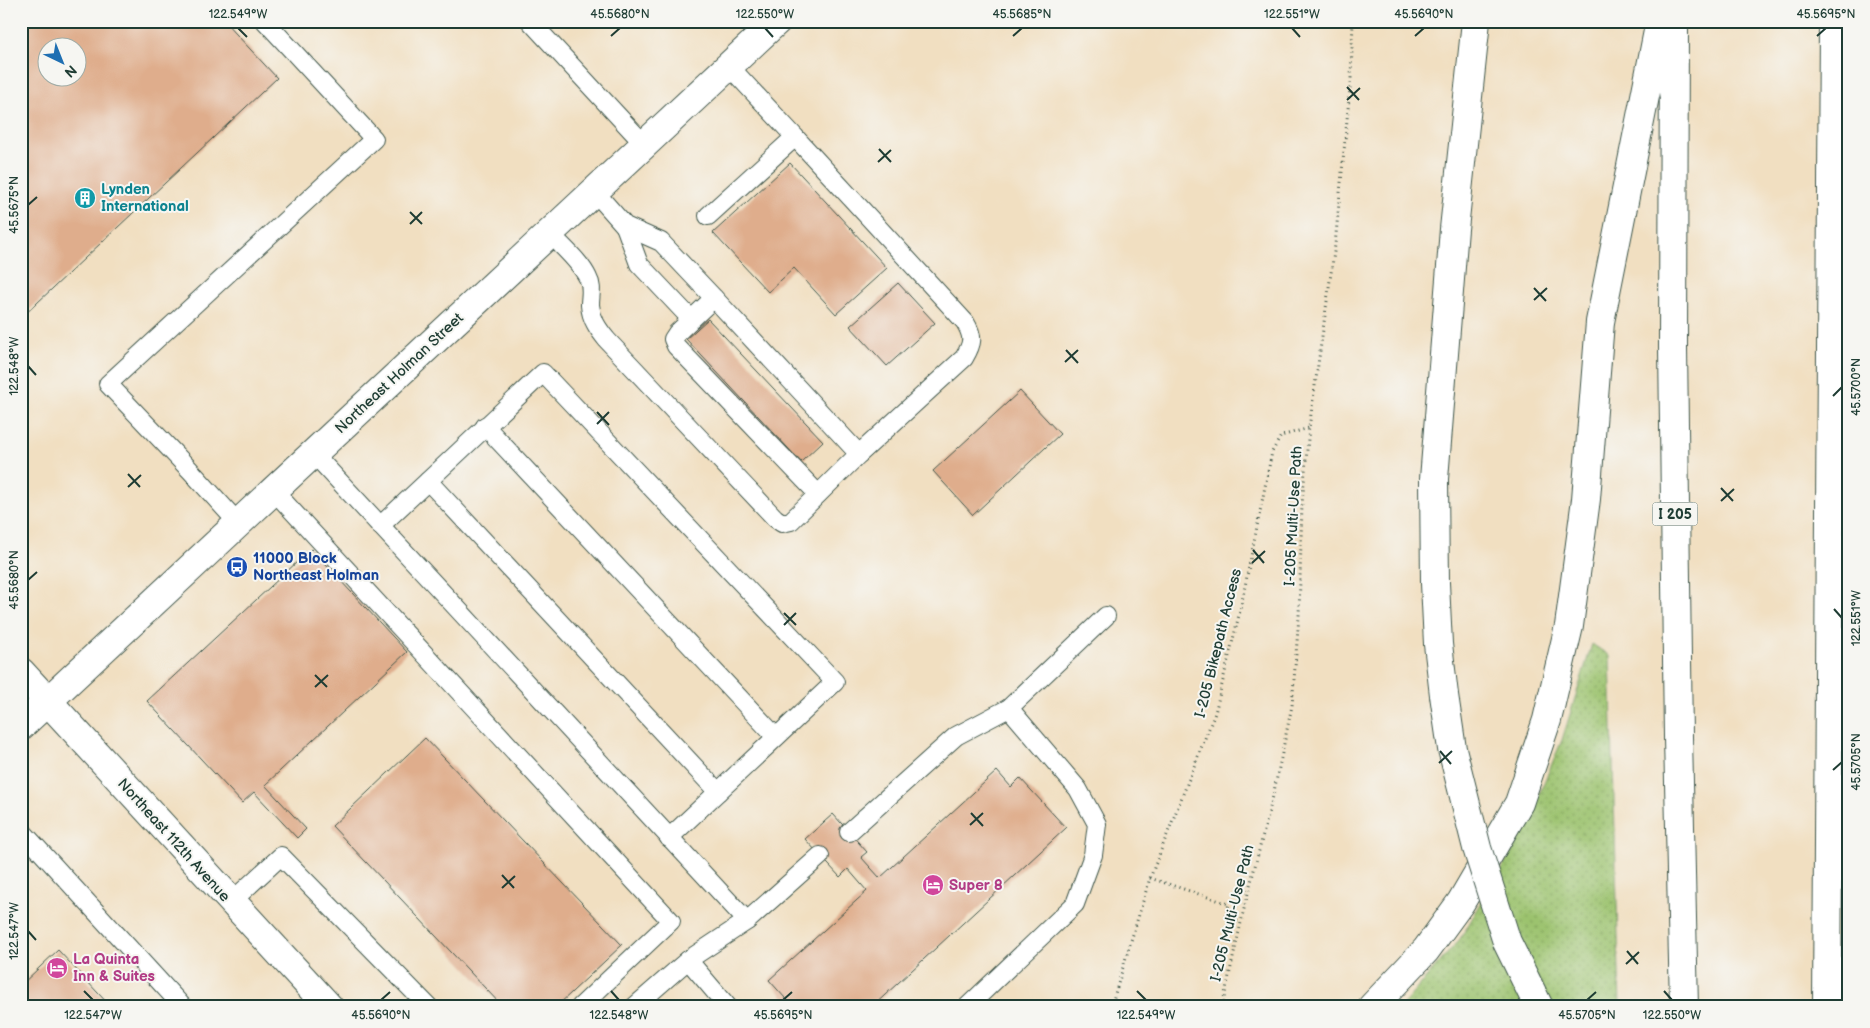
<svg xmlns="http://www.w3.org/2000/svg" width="1870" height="1028" viewBox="0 0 1870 1028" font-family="'Balsamiq Sans',sans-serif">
<defs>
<pattern id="green-dots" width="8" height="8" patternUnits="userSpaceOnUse" patternTransform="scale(1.25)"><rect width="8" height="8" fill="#9cc36e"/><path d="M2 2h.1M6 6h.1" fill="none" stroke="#7fa05b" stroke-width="1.8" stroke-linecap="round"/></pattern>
</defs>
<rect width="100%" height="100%" fill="#f6f6f2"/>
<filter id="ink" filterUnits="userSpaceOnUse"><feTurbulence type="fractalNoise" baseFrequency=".02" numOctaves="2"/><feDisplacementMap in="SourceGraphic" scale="10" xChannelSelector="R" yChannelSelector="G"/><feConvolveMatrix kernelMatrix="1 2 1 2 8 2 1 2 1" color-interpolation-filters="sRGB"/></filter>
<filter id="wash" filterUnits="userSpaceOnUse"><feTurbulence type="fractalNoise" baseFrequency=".0096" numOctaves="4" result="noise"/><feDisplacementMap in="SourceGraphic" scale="20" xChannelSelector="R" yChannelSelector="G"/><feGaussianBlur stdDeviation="1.12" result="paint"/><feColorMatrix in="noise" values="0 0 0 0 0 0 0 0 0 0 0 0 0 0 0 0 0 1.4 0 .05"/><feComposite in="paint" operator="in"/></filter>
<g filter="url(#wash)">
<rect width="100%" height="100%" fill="#f1dfc1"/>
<path fill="url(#green-dots)" stroke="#5e8051" d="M1592 644 1610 656 1620 1007H1401L1460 939 1523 832 1562 740Z"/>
<g id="blocks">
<g fill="#dfad8c" fill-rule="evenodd">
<path d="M21 21H224L277 78 21 318ZM48 48H78V78H48Z"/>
<path d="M790 163 887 268 836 314 794 268 768 292 713 233Z"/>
<path d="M898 283 935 323 887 366 850 326Z"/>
<path d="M708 319 823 441 801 462 686 339Z"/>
<path d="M1020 391 1060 434 973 515 933 471Z"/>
<path d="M311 549 407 652 265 785 306 829 297 838 254 792 242 803 147 701Z"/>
<path d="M425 738 622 945 556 1007H503L332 826Z"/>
<path d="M997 771 1011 787 1020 778 1066 828 872 1007H793L769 980 867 891 848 869 840 877 805 839 833 814 867 852 861 857 880 878Z"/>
<path d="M58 950 111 1007H21V985Z"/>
</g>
</g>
</g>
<g filter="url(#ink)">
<use href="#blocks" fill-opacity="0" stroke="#3e5549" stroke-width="1"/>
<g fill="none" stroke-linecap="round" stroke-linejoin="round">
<g stroke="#3e5549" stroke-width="20">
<g id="lane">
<path d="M530 21 644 144"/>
<path d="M729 66 795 137"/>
<path d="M708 216 795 137 965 322C974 337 973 343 964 358L859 454"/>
<path d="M625 226 639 264 691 319"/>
<path d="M550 233C562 247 580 261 588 278 593 287 590 295 590 305 591 319 598 329 607 340L775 518 782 523 791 521 859 454 714 298 661 242 625 226 594 191"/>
<path d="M714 298 677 333 673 339 676 346 818 494"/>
<path d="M485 426 776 737"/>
<path d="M313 453 747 921"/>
<path d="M428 481 718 792"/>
<path d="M274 491 671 921 580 1007"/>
<path d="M238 523 190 470 108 384 374 139 265 21"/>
<path d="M380 526 543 373 835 682 669 838"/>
<path d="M21 830 183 1007"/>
<path d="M849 832 956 736 1009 708 1106 616"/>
<path d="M231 902 281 856 429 1007"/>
<path d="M688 960 728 1007"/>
<path d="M634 1007 688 960 747 921 820 856"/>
<path d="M967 1007 1075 904 1093 855 1097 824 1078 789 1009 708"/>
</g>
</g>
<g stroke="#3e5549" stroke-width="30">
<path id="street" d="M21 672 329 1007"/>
</g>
<g stroke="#3e5549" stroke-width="30">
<path id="secondary" d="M21 726 777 21"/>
</g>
<g stroke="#3e5549" stroke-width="30">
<g id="highway">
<path d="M1674 21 1673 347 1678 737 1684 1007"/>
<path d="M1444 695 1438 644 1435 583 1434 479 1454 229 1476 21"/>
<path d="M1372 1007 1426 950 1461 902 1519 803 1547 720 1569 626 1586 499 1600 322 1660 21"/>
<path d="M1827 1007 1833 21"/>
</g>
</g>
<g stroke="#3e5549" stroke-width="3" stroke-dasharray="1 4" stroke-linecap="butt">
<path d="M1150 878 1229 904 1225 918 1240 922"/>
<path d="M1111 1007 1150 878 1215 713 1240 611 1272 452 1281 436 1309 428"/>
<path d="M1222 1007 1244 909 1273 796 1292 706 1299 616 1302 504 1309 428 1335 245 1351 78 1353 21"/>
</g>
<use href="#lane" stroke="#fff" stroke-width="18"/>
<use href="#street" stroke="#fff" stroke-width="28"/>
<use href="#secondary" stroke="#fff" stroke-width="28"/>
<use href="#highway" stroke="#fff" stroke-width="28"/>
<g stroke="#3e5549" stroke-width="30" stroke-linecap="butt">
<path id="highway-bridge" d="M1444 695 1452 749 1477 848 1507 942 1539 1007"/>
</g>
<use href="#highway-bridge" stroke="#fff" stroke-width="28"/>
</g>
</g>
<path fill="none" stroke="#1f3d34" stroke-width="2" d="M238 28 247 37M765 28 773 37M1292 28 1300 37M611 36 620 28M1013 36 1022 28M1415 36 1424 28M1817 36 1826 28M1347 87 1359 100M1347 100 1360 88M879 149 891 162M878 162 891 150M28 205 37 197M410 212 422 224M410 224 422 212M1534 288 1546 301M1534 300 1547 288M1066 350 1078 363M1065 362 1078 350M28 366 36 375M1833 396 1842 387M597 412 609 425M597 424 609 412M128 474 140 487M128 487 141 475M1721 488 1733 501M1721 501 1734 489M1253 550 1264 563M1252 563 1265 551M28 580 37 572M1834 609 1842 618M784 613 796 625M784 625 796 613M315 675 327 687M315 687 328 675M1440 751 1451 764M1439 763 1452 751M1833 770 1842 762M971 813 983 826M970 825 983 813M502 875 514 888M502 888 515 876M28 931 36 940M1627 951 1638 964M1626 964 1639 952M84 991 93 1000M611 991 619 1000M1137 991 1146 1000M1664 991 1672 1000M381 1000 390 992M783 1000 792 992M1587 1000 1596 992"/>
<defs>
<g id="building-disc" transform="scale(1.125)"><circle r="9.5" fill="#0f9aa8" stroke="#f6f6f2"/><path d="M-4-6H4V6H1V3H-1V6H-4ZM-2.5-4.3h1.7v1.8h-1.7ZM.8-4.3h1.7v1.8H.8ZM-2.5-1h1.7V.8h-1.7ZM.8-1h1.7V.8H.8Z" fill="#fff"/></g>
<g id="bus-disc" transform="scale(1.125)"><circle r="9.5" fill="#1a4fb4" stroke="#f6f6f2"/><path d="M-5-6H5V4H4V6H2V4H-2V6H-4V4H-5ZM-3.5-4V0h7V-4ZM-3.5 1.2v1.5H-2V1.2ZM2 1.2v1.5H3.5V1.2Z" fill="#fff"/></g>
<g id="hotel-disc" transform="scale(1.125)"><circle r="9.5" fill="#d1479c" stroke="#f6f6f2"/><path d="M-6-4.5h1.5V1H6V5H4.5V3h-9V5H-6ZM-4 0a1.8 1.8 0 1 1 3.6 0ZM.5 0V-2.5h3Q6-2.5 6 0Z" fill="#fff"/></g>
</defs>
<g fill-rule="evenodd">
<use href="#building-disc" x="85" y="198"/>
<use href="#bus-disc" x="237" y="567"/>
<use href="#hotel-disc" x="933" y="885"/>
<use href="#hotel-disc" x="57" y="968"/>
</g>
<g text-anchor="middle" stroke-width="4" stroke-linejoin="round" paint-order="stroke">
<rect fill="#f6f6f2" stroke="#60746d" stroke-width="1" x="1652.5" y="502.5" width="45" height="23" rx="4"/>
<g font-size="14" font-weight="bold" fill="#1f3d34">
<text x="1675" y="519">I 205</text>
</g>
<g font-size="15" font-weight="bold" fill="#0d838f" stroke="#f6f6f2" text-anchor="start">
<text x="101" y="194">Lynden<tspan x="101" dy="17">International</tspan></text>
</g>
<g font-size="15" fill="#1f3d34" stroke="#f6f6f2">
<text transform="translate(399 373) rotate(-43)" y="5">Northeast Holman Street</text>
<text transform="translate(1293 516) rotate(-87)" y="5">I-205 Multi-Use Path</text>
<text transform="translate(1218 643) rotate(-76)" y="5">I-205 Bikepath Access</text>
<text transform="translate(174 840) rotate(48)" y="5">Northeast 112th Avenue</text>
<text transform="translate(1232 913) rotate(-76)" y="5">I-205 Multi-Use Path</text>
</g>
<g font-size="15" font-weight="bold" fill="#164399" stroke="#f6f6f2" text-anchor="start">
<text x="253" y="563">11000 Block<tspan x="253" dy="17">Northeast Holman</tspan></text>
</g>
<g font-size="15" font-weight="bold" fill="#b23c85" stroke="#f6f6f2" text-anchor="start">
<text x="949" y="890">Super 8</text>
<text x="73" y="964">La Quinta<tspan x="73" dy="17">Inn &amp; Suites</tspan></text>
</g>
</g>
<rect width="1870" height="1028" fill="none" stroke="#f6f6f2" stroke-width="55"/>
<g transform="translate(62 62) rotate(137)"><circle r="24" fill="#f6f6f2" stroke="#a0aca6"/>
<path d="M0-4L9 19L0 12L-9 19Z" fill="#1f6fb2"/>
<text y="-8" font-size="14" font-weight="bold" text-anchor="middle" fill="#1f3d34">N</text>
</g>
<rect x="28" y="28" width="1814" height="972" fill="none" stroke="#1f3d34" stroke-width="2"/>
<g font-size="12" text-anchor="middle" fill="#1f3d34">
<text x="238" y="18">122.549°W</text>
<text x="620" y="18">45.5680°N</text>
<text x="765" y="18">122.550°W</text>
<text x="1022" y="18">45.5685°N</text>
<text x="1292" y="18">122.551°W</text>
<text x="1424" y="18">45.5690°N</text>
<text x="1826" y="18">45.5695°N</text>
<text transform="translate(14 205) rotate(-90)" y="4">45.5675°N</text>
<text transform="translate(14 366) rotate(-90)" y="4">122.548°W</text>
<text transform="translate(1856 387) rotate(-90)" y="4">45.5700°N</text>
<text transform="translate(14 580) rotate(-90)" y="4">45.5680°N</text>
<text transform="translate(1856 618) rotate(-90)" y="4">122.551°W</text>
<text transform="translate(1856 762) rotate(-90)" y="4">45.5705°N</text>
<text transform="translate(14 931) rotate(-90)" y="4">122.547°W</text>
<text x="93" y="1019">122.547°W</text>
<text x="381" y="1019">45.5690°N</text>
<text x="619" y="1019">122.548°W</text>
<text x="783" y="1019">45.5695°N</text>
<text x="1146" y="1019">122.549°W</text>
<text x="1587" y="1019">45.5705°N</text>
<text x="1672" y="1019">122.550°W</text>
</g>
</svg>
